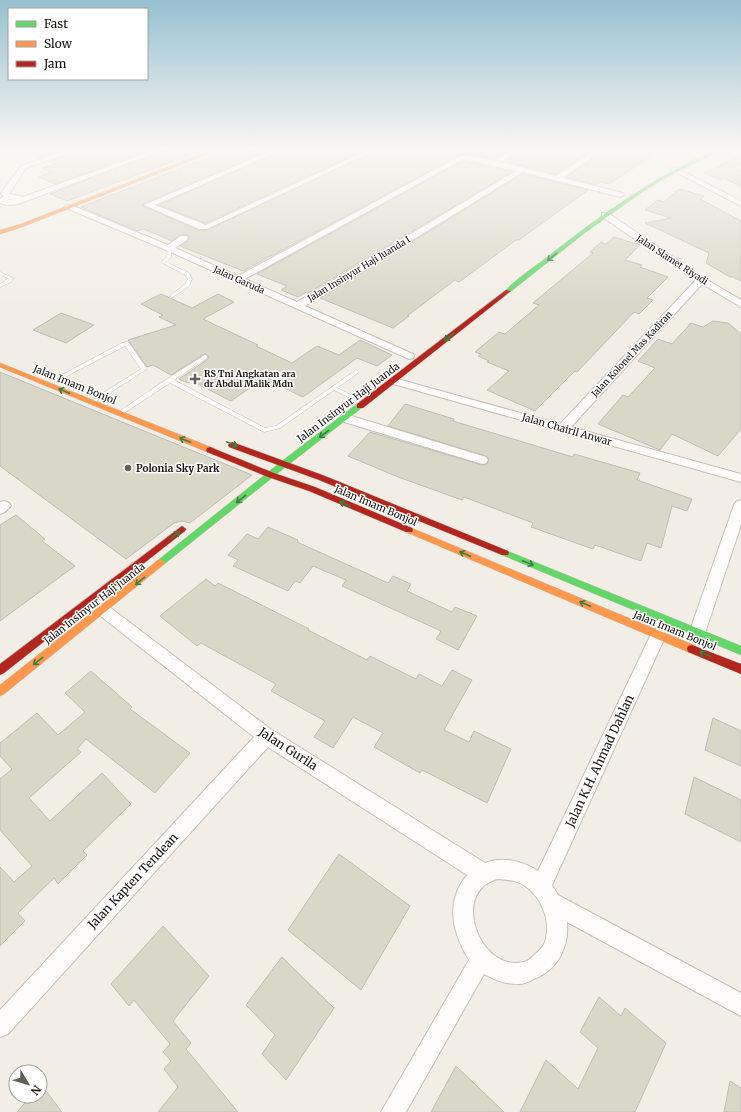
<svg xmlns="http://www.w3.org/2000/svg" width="741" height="1112" viewBox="0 0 741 1112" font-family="Merriweather,serif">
<rect width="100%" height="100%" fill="#f3eee5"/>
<g fill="#d9d7c8" stroke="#bfbcb6">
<path d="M21 149H64L40 158 20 150Z"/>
<path d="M80 149H153L55 184 39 177 52 172 42 168 56 164 49 161Z"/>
<path d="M167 149H206L67 201 50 194Z"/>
<path d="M226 149H271L143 204V206L198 230H207L379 149H510L494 159 468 154 459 155 243 271 180 246 188 241 189 237 187 234 180 235 172 241 144 229 137 231 81 207 223 152Z"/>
<path d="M285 149H366L206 223 159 205Z"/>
<path d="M522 149H594L556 174 505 161Z"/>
<path d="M606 149H662L609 184 600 182 596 185 567 177Z"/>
<path d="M741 156V163L735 168 741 171V187L724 178 721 180 704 173Z"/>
<path d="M463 161 512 172 308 293 306 292 298 297 281 290 287 286 257 274Z"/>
<path d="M523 174 588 190 519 240H516L459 282 455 280 407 316H409L393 328 320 298Z"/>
<path d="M679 189 704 196 700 199 741 221V281L733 277H730L706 263 709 253 645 223 671 218 645 210 658 200 664 202Z"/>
<path d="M614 237 640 245 625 260 642 265 640 267 668 277 647 298 653 300 639 314 634 312 577 372 575 371 535 411 487 390 509 371 487 362 489 361 478 356 481 354 475 352 499 332 505 334 539 305 533 303 593 253 590 252 601 242 606 244Z"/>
<path d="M161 294 192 308 218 294 234 302 203 319 258 345 256 346 292 363 317 346 339 355 360 340 392 355 377 366 357 358 303 397 264 378 231 401 192 381 188 383 179 379 208 359V355L204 354 171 375 153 365 147 367 128 340 176 325 159 317 163 315 141 304Z"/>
<path d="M61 313 94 325 66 343 33 330Z"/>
<path d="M713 321 728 323 741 334V429L718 456 672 434 660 450 598 424 623 395 628 397 655 368 638 361 658 339 672 344 691 323 703 327Z"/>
<path d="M0 372 252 475 190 523 182 521 174 523 126 559 0 466Z"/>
<path d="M405 404 454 419 453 421 573 457 574 454 640 473 637 480 692 499 687 511 672 506 661 548 647 543 641 561 595 545 593 549 531 527 533 523 464 497 462 500 398 477 348 456 370 432 482 465 487 464 489 459 486 456 388 426Z"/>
<path d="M16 515 45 539 42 541 75 566 0 621V525Z"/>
<path d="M268 527 298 540 297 542 388 583 393 576 411 584 407 591 452 612 455 607 477 616 458 650 436 639 441 631 342 586 346 580 313 566 300 583 295 581 288 591 233 566 238 560 228 555 247 534 258 539Z"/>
<path d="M206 579 215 586 218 583 309 629 308 630 367 660 370 656 416 679 419 674 442 686 452 670 472 680 444 730 469 742 474 731 511 749 487 803 422 770 420 773 374 747 383 733 353 717 333 748 314 737 325 721 271 691 276 684 201 643 197 646 160 616Z"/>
<path d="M91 671 132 707 130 709 190 753 155 793 86 739 77 749 81 752 29 798 50 821 102 773 131 804 83 851 87 855 58 884 54 878 18 913 25 921 0 946V867L14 882 32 866 0 830V779L12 769 0 756V743L37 713 58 735 85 712 65 693Z"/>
<path d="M713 718 741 731V766L705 750Z"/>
<path d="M694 777 741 800V842L685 814Z"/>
<path d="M339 854 410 906 361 990 288 930Z"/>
<path d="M163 926 209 976 173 1021 191 1043 186 1049 238 1112H158L178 1087 164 1069 171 1061 163 1052 170 1044 134 1000 129 1006 111 984Z"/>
<path d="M282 957 334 1008 286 1080 262 1054 275 1035 246 1005Z"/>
<path d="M599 997 621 1016 625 1008 666 1043 635 1112H520L546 1060 578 1089 598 1048 580 1032Z"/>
<path d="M456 1066 504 1112H431Z"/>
<path d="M730 1081 741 1088V1112H724Z"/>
<path d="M40 1083 62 1112H17L31 1096H40Z"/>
</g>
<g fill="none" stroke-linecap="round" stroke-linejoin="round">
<g stroke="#c4c0b9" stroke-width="1">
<g id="lane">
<path d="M12 149H16L0 168V165Z"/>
<path d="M683 149H687L684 151 682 150Z"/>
<path d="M168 247 171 248V257L166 262 189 273 192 279 189 286 173 297H171V295L185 284 188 279 185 275 161 262 167 257Z"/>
<path d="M0 272 13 278 11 282 0 287V284L8 278 0 275Z"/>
<path d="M127 342 129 343 147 369 94 403H90L89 402 141 369 125 346 63 378H59L58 377 122 343Z"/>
<path d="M205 355 207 356V358L174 380 265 428 276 426 356 370 359 372 358 373 337 388 357 398 354 400 334 390 280 428 264 432 170 383 121 415H117V413L167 379Z"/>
</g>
</g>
<g stroke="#c4c0b9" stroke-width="2">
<g id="street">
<path d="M69 149H79L26 168 9 194 23 197 157 149H166L18 204 7 205 0 203V199L3 196 1 194 2 192 21 166ZM10 199H16L7 200Z"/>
<path d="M275 149H284L155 205 206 225 370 149H378L207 229H199L144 205Z"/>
<path d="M513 149H521L501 162 556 176 597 149H605L563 178 623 193 624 195 620 197 523 172 305 306 413 354 414 356 413 358 409 359 166 250 64 207 68 205H71L168 245 181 236H187L188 238 187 240 175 248 238 276 460 156 468 155 494 161ZM463 159 516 171 297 302 245 279Z"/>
<path d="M674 167 741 201V206L672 170 670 169Z"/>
<path d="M602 213H608L704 278 741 300V307L702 284 571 427 741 474V482L390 383 389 381 394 378 560 424 696 280 602 217Z"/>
<path d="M345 414 486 457 488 460 486 463 482 464 341 421 339 418 341 415Z"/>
<path d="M741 500V525L705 633 702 638 697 639 692 638 689 633 734 505 736 502Z"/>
<path d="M4 501 9 503 11 506 5 512 0 514V502Z"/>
<path d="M103 604 108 606 272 730 485 863C502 856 523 861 538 871L653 630 658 628 663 630 666 635 552 885 558 895 741 993V1016L567 922C569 947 558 970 534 979 530 981 524 984 520 984 506 985 496 980 484 974L406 1112H381L469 960C452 932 445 902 467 875L268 747 8 1034 0 1037V1010L254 737 98 614 96 610 98 606ZM498 879C506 880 515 880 522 884 541 895 552 921 545 942 543 948 537 952 533 956 528 962 522 963 514 963 474 960 454 889 498 879Z"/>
</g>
</g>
<g stroke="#c4c0b9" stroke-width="1">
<g id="fast">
<path d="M717 149H723L665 178 638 195 586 232 510 292 505 291C518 277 536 266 550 255 603 213 656 176 717 149Z"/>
<path d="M357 404H360L364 406 288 465 163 565H157L155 563 157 561 282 461Z"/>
<path d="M505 550 741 646V655L502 555 501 553 502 551Z"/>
</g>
</g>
<g stroke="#c4c0b9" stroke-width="1">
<g id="slow">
<path d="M215 149H221L22 227 0 234V230L18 225Z"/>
<path d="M0 363 213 448 214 450 210 453 207 452 0 367Z"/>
<path d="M409 527 696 646 697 649 696 652 692 653 688 652 406 532 405 530 406 528Z"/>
<path d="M160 559 163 561 165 563 163 565 4 694 0 696V685L157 561Z"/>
</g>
</g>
<g stroke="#c4c0b9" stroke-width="1">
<g id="jam">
<path d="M506 290 511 291 363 408H357V404Z"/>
<path d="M232 442 325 476 508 551 509 553 508 555H502L319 480 229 447 228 445Z"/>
<path d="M210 447 274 473 315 487 412 528 413 530 412 532H406L309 491 268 477 207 452 206 450 207 448Z"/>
<path d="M182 526 186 529 185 531 4 673 0 675V664Z"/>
<path d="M692 645 741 664V674L688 652 687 649 688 646Z"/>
</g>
</g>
<use href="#lane" fill="#fdfcfb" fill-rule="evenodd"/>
<use href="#street" fill="#fdfcfb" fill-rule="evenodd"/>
<use href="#fast" fill="#63d668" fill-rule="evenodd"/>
<use href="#slow" fill="#ff974d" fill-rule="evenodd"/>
<use href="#jam" fill="#b3261e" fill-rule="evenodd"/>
</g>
<defs><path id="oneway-shaft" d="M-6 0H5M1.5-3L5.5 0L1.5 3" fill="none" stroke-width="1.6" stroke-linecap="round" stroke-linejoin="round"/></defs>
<g stroke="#407e3f">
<use href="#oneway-shaft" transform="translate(552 257) rotate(142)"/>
<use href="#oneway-shaft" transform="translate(449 337) rotate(142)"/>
<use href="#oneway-shaft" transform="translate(64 391) rotate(-158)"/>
<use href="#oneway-shaft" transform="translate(324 434) rotate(143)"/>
<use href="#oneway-shaft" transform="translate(185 440) rotate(-158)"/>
<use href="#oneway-shaft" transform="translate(232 444) rotate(21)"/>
<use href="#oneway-shaft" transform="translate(241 499) rotate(141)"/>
<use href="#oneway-shaft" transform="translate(345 504) rotate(-157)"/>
<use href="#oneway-shaft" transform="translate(175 535) rotate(-37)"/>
<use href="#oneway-shaft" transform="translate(465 554) rotate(-157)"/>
<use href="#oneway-shaft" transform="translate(528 563) rotate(22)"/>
<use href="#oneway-shaft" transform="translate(140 581) rotate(141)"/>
<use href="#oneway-shaft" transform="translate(585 604) rotate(-157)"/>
<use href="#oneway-shaft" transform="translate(705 654) rotate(-158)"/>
<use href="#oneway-shaft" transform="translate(38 661) rotate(142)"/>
</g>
<linearGradient id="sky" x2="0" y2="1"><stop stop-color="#97c0d0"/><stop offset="0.49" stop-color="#faf7f3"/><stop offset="1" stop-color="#faf7f3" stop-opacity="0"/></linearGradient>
<rect width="741" height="305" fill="url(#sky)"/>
<g fill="#635f58" stroke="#fff" stroke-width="1.5">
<path d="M193 373h4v4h4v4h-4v4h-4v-4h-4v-4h4z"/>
<circle cx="128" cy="468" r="4"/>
</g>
<g text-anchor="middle" stroke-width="3" stroke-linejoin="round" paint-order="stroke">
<g font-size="9" fill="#15120c" stroke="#fff">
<text transform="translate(672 260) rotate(33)" y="3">Jalan Slamet Riyadi</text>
<text transform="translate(359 269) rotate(-31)" y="3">Jalan Insinyur Haji Juanda I</text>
<text transform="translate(239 280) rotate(24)" y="3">Jalan Garuda</text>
<text transform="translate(632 354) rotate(-47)" y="3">Jalan Kolonel Mas Kadiran</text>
</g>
<g font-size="9" font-weight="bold" fill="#15120c" stroke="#fff" text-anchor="start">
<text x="204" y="377">RS Tni Angkatan ara<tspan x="204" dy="10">dr Abdul Malik Mdn</tspan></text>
</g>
<g font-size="10" fill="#15120c" stroke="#fff">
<text transform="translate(75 384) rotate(22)" y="4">Jalan Imam Bonjol</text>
<text transform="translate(348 402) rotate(-37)" y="4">Jalan Insinyur Haji Juanda</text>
<text transform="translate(567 429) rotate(16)" y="4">Jalan Chairil Anwar</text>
<text transform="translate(376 505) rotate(23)" y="4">Jalan Imam Bonjol</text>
<text transform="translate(94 603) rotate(-38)" y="4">Jalan Insinyur Haji Juanda</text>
<text transform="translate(675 630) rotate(22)" y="4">Jalan Imam Bonjol</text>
</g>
<g font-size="10" font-weight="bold" fill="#15120c" stroke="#fff" text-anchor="start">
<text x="136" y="472">Polonia Sky Park</text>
</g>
<g font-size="12" fill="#15120c" stroke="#fff">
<text transform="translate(288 749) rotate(33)" y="4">Jalan Gurila</text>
<text transform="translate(600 761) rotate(-65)" y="4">Jalan K.H. Ahmad Dahlan</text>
<text transform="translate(133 881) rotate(-47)" y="4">Jalan Kapten Tendean</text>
</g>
</g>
<rect x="8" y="8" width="140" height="72" fill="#ffffff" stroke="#a1a09e"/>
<rect x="16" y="21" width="20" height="6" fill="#63d668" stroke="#a1a09e"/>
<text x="44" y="28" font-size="12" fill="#15120c">Fast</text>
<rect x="16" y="41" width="20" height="6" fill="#ff974d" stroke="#a1a09e"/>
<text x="44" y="48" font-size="12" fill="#15120c">Slow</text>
<rect x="16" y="61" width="20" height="6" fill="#b3261e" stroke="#a1a09e"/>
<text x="44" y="68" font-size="12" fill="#15120c">Jam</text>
<g transform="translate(28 1084) rotate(128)"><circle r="19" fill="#ffffff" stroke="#a1a09e"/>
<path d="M0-3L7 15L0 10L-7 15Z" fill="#635f58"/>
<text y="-6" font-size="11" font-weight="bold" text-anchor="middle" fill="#15120c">N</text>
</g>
</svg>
